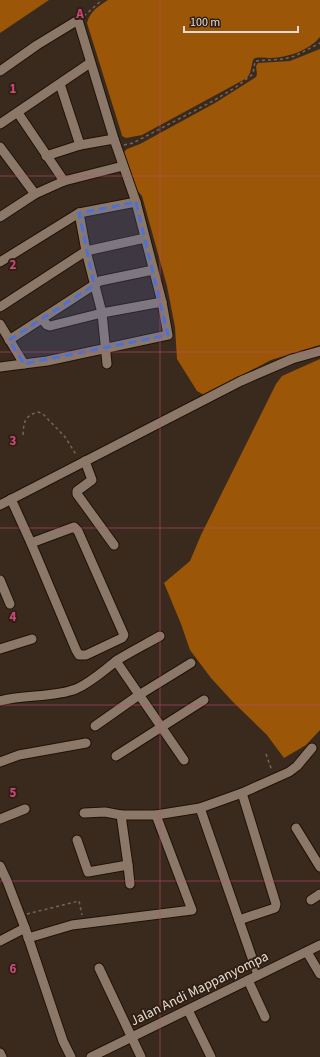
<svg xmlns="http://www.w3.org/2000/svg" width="320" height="1057" viewBox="0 0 320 1057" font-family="'Source Sans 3',sans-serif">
<rect width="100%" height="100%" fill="#3a2a1d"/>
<g fill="#9b5608">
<path d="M0 0H49L0 33Z"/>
<path d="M108 0H320V37C308 51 289 57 271 58 266 58 260 57 255 58L253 60 250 73 247 78 142 135 126 138 122 136 121 132 87 23C90 11 99 6 108 0Z"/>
<path d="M320 49V345L271 360 204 395 197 391 177 359 175 327 167 286 142 196 136 189 124 152 127 149 140 144 215 103 256 77 257 74 256 66 258 63 290 61Z"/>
<path d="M320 359V730L306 745 284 758 267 735 233 702 211 678 190 650 181 624 164 583 190 561 201 535 276 384 282 376Z"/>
</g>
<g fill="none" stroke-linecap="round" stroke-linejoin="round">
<g stroke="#201206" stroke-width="11">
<g id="minor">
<path d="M0 71 37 45 78 20 114 139 136 202 162 302 168 335 47 361 0 367"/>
<path d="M60 84 80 145"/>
<path d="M18 113 64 181"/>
<path d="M0 124 90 63"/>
<path d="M0 147 35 194"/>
<path d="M46 156 80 145 114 139"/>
<path d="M79 213 86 251 102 313 107 364"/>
<path d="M0 217 35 194 64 181 123 166"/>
<path d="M0 262 79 213 136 202"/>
<path d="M0 307 86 251 145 238"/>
<path d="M42 319 47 325 50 326 102 313 162 302"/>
<path d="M0 324 24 364"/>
<path d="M9 340 100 281 153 270"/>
<path d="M85 461 92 480 77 491V494L114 545"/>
<path d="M11 499 31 543"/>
<path d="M0 505 241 381 292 359 320 351"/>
<path d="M74 527 78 531 124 635 122 638 86 655H79L76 650 31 543Z"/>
<path d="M0 580 10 604"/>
<path d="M0 649 32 639"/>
<path d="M116 661 184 760"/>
<path d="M0 701C25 694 52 698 76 689 92 682 105 669 119 659 132 651 146 644 160 636"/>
<path d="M95 726 139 695 191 663"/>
<path d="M116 756 204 700"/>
<path d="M0 762 19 755 86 743"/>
<path d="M200 808 258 975"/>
<path d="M84 813 105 812 121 815"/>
<path d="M0 819 25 809"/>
<path d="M296 828 320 867"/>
<path d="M77 840 88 872 128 865 121 815H156L200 808 242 793 289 772 297 766 312 748"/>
<path d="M128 865 130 884"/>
<path d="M0 866 7 881 25 928 63 1041 71 1057"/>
<path d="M311 900 320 894"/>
<path d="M239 920 275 908 276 904 242 793"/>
<path d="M28 938 72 925 192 910 156 815"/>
<path d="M0 941 25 928"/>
<path d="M307 952 320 974"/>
<path d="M99 968 141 1057"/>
<path d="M248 980 265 1017"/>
<path d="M188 1010 211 1057"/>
<path d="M0 1053 2 1057"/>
<path d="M91 1057 320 945"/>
</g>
</g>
<g stroke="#74665b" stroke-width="1.5" stroke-dasharray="3 3" stroke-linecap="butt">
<path d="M84 16 102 0"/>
<path d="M124 145 133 143 213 101 236 87 253 74 255 61 284 59 295 56 320 43"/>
<path d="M23 435C24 422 24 416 38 412L43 414 65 437 77 456"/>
<path d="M266 754 272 771"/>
<path d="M27 914 79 901 82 915"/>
</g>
<use href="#minor" stroke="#8b7869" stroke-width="9"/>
</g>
<path fill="#4f71d6" fill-opacity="0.2" stroke="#4f71d6" stroke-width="3" stroke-dasharray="8 5" stroke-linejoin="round" d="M136 202 168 335 24 364 9 340 94 285 79 213Z"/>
<path fill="none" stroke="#cb4879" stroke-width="1" stroke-opacity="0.55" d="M160 0V1057M0 176H320M0 352H320M0 528H320M0 705H320M0 881H320"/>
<g text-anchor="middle" stroke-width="4" stroke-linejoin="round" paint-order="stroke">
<g font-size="14" fill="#e5dad2" stroke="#2f2013">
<text transform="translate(199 988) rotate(-26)" y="5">Jalan Andi Mappanyompa</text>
</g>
</g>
<g font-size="13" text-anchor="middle" font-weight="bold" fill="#cb4879" stroke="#2f2013" stroke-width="4" stroke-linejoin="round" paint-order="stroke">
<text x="80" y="18">A</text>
<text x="13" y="93">1</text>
<text x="13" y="269">2</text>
<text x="13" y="445">3</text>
<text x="13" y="621">4</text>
<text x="13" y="797">5</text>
<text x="13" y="973">6</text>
</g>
<path d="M184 26v6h114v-6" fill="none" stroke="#e5dad2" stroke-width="2"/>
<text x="190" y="26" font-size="12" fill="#e5dad2" stroke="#2f2013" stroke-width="3" paint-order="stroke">100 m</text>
</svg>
